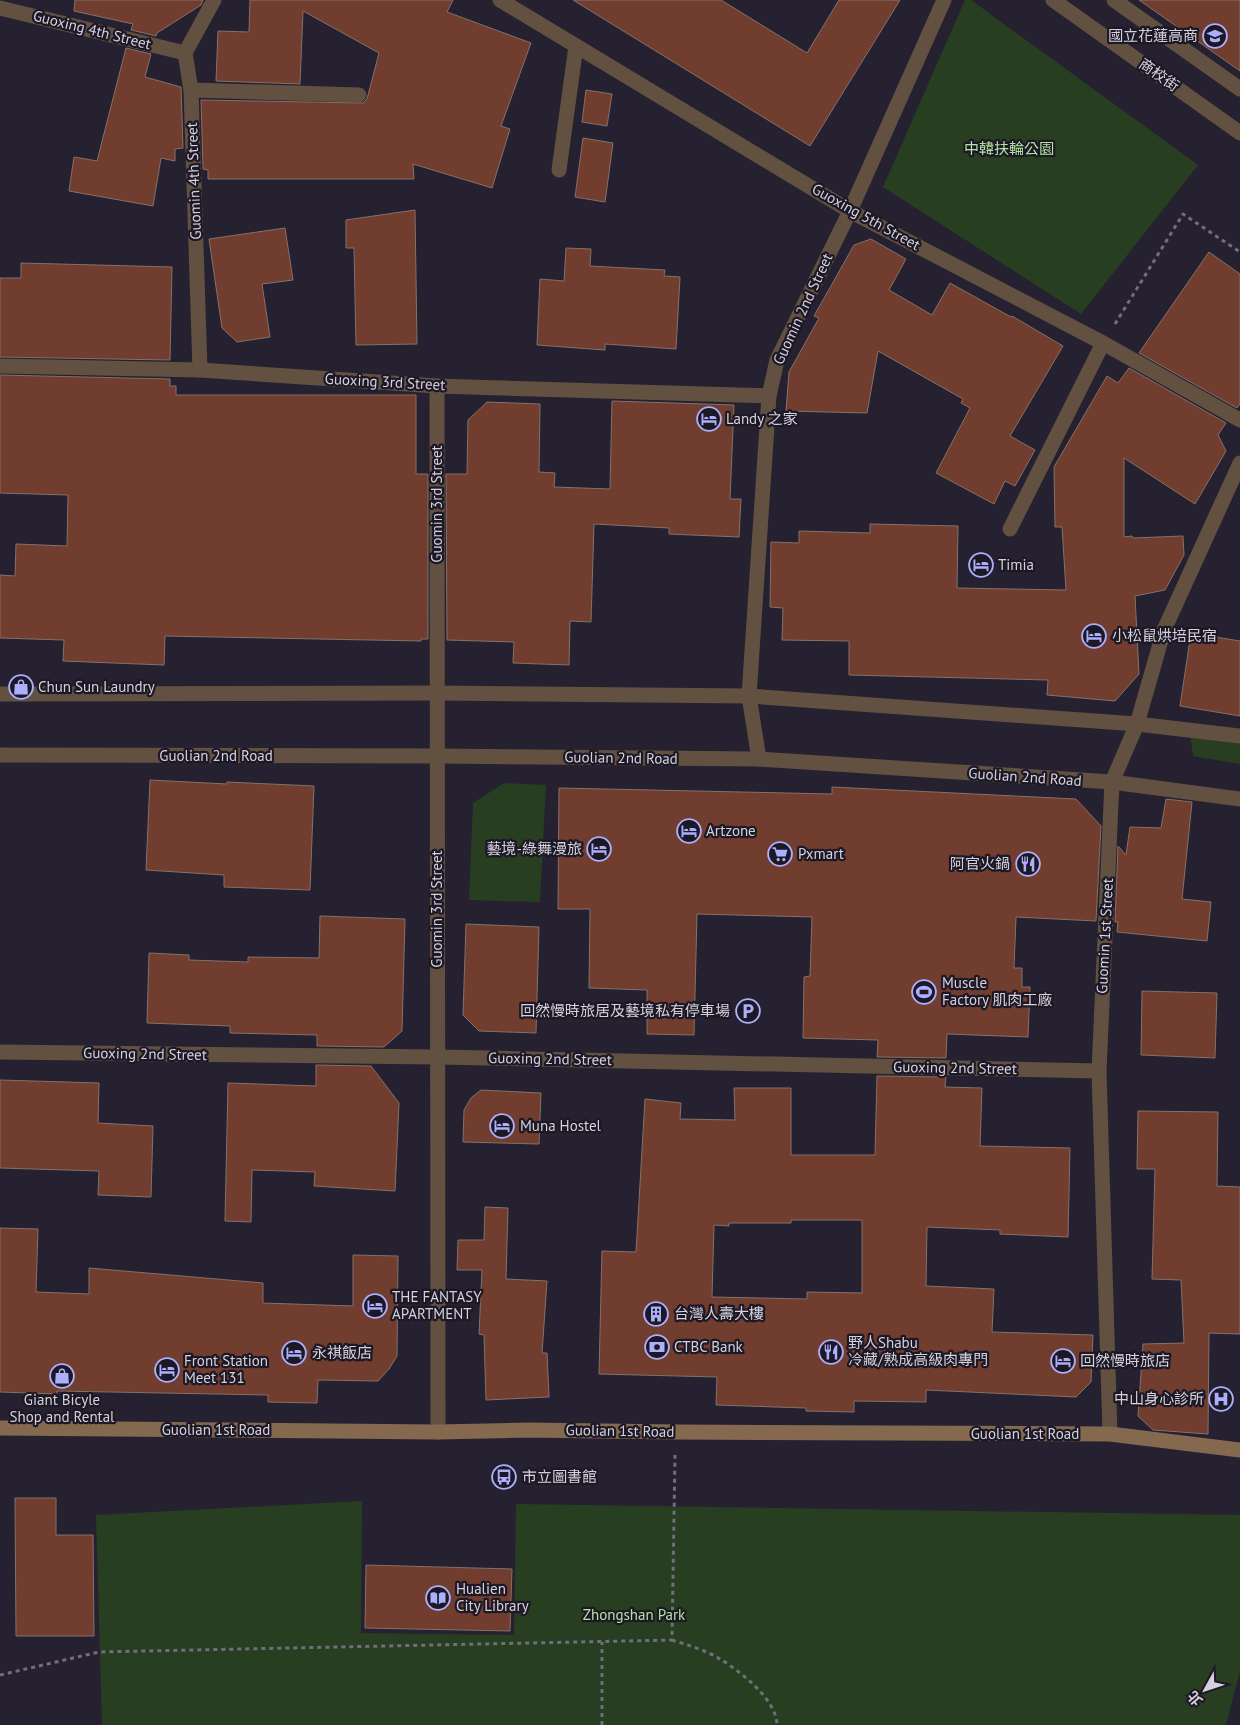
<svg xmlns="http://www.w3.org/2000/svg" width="1240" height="1725" viewBox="0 0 1240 1725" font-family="'PT Sans','Noto Sans TC',sans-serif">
<rect width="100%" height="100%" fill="#262130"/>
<g fill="#283e21">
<path d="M965 0H971L1198 165 1081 314 883 187Z"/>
<path d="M1190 734 1240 743V764L1193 756Z"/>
<path d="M504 783 546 785 540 902 469 900 473 803Z"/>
<path d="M362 1501 361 1633 514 1635 516 1504 1240 1515V1671L1226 1725H102L96 1515Z"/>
</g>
<g fill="#703d2e" stroke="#85716b" fill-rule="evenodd">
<path d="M75 0H203L201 5 157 33 156 36 131 30 133 24 74 11Z"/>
<path d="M250 0H453L447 12 531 43 501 126 510 129 492 188 413 164 414 179H208V170L203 169 201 100 363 103 367 99 379 53 303 11 300 84 216 81 218 31 249 32Z"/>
<path d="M573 0H721L807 53 839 0H900L810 146Z"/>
<path d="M1139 0H1240V71Z"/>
<path d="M126 48 151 54 145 77 181 87 183 148 175 149V161L161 158 153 206 69 191 74 157 97 161Z"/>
<path d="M586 90 612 94 607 126 582 122Z"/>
<path d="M583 138 613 143 605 202 575 197Z"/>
<path d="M415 210 417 344 356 345 354 248H346V220Z"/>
<path d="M285 228 293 280 262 284 270 337 237 342 222 328 209 239Z"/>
<path d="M871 239 906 259 889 290 932 315 950 283 1011 317 1012 316 1063 346 1010 436 1035 450 1015 486 1005 481 994 504 936 473 970 408 961 403 963 399 878 351 867 413 786 411 789 372 819 318 814 316 854 245Z"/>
<path d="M566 248 591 249 590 266 665 270 664 276 680 277 676 349 605 344V350L537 345 540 279 564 281Z"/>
<path d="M1209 252 1240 274V404L1237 408 1139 353Z"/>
<path d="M21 263 172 267 170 360 0 357V278H21Z"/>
<path d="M1129 368 1226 423 1218 435 1226 451 1195 504 1124 458V537L1132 536 1133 538 1183 536 1184 555 1165 590 1135 596 1139 674 1115 701 1047 695 1048 680 849 675V641L782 640 783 608 770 607 771 542 799 543V531L870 533V524L958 526 957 588 1066 590 1062 527H1055L1054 467 1107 376 1118 383Z"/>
<path d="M0 375 170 379V386H176V395H416V474H428V639H421V641L165 636 164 665 63 661 64 640 0 638V575L15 576 16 544 67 546 68 495 0 493Z"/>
<path d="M612 401 734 405 730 499H741L739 537 669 534V528L594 524 591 622 570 621 569 665 513 663 514 642 447 640 446 474H467L468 420 487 402 540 404 539 472 555 473 554 487 610 489Z"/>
<path d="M1191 633 1240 641V716L1180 706Z"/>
<path d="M150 780 227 784V782L314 786 310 890 224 887V875L146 870Z"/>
<path d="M832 787 1076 799 1101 826 1096 921 1016 917 1014 968H1022V987H1030L1028 1037 947 1034 946 1058 877 1057 878 1040 803 1038 804 977 810 976 812 917 697 914 694 1035 647 1034V990L589 988 590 909H558L559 788 832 794Z"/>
<path d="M1166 799 1192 802 1182 899 1211 902 1207 941 1117 932 1118 922H1115L1118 846 1126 855 1130 827 1161 828Z"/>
<path d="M320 916 405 919 402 1031 384 1047 317 1046V1035L230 1033V1026L147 1023 149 953 189 955V960L248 962V957L319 958Z"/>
<path d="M466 924 539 927 536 1033 479 1031 463 1015Z"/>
<path d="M1142 991 1217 993 1215 1058 1141 1055Z"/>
<path d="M316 1065 371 1066 399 1103 395 1191 314 1186 315 1172 252 1170 251 1222 225 1221 228 1083 316 1086Z"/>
<path d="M877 1076 946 1077 945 1087 982 1088 980 1146 1070 1148 1068 1237 1000 1234V1230L927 1227 926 1286 994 1289 992 1332 1093 1335 1091 1382 1076 1397 926 1390V1402L854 1401V1412L806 1411V1408L716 1405 717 1377 599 1374 602 1251 636 1252 645 1099 681 1103 680 1119 735 1120 734 1088H791V1155H875ZM791 1220H862V1293L807 1292V1299L712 1297 714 1225 729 1226V1223H791Z"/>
<path d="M0 1080 99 1083 98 1123 153 1126 151 1197 98 1195 99 1171 0 1168Z"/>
<path d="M481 1090 541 1093 539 1144 463 1142 464 1110 471 1098Z"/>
<path d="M1138 1111 1218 1112 1217 1186 1240 1187V1334L1209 1333 1208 1434 1153 1430 1138 1416 1143 1344 1184 1343 1181 1280 1152 1279 1155 1169H1137Z"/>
<path d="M485 1207 508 1208 506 1279 547 1281 542 1353H547L549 1397 486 1400 484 1335 479 1334 482 1270H457L458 1240H484Z"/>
<path d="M0 1228 38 1229 36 1292 89 1294V1268L263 1283V1303L353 1306V1255L398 1256 397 1356 389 1369 378 1381 318 1380 317 1403 268 1402V1395L57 1391V1394L0 1392Z"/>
<path d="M15 1498H56V1535H93L94 1636H16Z"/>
<path d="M366 1565 512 1569 510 1631 365 1628Z"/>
</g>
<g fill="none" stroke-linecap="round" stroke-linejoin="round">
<g stroke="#726e7b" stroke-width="3" stroke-dasharray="4 4" stroke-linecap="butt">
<path d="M1115 324 1183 214 1240 252"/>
<path d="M672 1640C687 1645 706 1650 720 1659 740 1671 777 1700 777 1725"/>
<path d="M0 1675 99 1652 672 1640 675 1455"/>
<path d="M602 1725V1642"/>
</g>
<g stroke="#625041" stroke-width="15">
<path d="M1114 0 1240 89"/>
<path d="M191 90 359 95"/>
<path d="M559 170 576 46"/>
<path d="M1010 529 1103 343"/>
</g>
<g stroke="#625041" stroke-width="15">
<path d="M500 0 850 211 1103 343 1240 420"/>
<path d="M1053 0 1240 133"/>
<path d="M0 8 185 53"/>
<path d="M0 366 200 370 437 386 769 396"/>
<path d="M200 370 191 90 185 53 214 0"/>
<path d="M437 386 438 1432"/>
<path d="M0 694 437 693 749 696 1137 724 1240 736"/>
<path d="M0 755 436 756 759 759 1112 782 1240 799"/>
<path d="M759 759 749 696 769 396 777 360 850 211 944 0"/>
<path d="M0 1052 438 1057 1099 1071"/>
<path d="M1110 1434 1099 1071 1112 782 1137 724 1164 630 1240 463"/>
</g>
<path stroke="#85694f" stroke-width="15" d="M0 1428 438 1432 527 1430 676 1432 1110 1434 1240 1450"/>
</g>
<defs>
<g id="school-ring" transform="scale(1.25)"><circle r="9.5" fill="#1d1826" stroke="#acaffb" stroke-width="1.5"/><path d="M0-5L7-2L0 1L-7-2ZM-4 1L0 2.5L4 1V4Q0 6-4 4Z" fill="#acaffb"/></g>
<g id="hotel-ring" transform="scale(1.25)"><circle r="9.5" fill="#1d1826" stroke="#acaffb" stroke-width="1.5"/><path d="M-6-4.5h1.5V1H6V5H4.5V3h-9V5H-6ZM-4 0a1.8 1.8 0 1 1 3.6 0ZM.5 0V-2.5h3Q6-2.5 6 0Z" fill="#acaffb"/></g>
<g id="shop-ring" transform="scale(1.25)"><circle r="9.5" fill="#1d1826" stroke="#acaffb" stroke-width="1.5"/><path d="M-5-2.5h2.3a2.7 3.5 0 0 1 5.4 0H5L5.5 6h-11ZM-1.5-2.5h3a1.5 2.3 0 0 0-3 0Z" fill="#acaffb"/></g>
<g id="supermarket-ring" transform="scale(1.25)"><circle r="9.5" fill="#1d1826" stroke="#acaffb" stroke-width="1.5"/><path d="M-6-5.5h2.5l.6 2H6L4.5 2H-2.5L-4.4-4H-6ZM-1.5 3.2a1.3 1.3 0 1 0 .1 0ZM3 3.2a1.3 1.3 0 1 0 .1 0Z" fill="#acaffb"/></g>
<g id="restaurant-ring" transform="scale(1.25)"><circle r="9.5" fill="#1d1826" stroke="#acaffb" stroke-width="1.5"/><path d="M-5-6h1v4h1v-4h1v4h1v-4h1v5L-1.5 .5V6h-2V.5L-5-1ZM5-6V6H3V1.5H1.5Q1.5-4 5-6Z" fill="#acaffb"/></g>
<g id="stadium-ring" transform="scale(1.25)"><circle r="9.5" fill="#1d1826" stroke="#acaffb" stroke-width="1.5"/><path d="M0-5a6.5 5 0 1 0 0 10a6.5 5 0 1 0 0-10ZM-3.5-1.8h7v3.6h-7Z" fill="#acaffb"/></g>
<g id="parking-ring" transform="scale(1.25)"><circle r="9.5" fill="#1d1826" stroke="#acaffb" stroke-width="1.5"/><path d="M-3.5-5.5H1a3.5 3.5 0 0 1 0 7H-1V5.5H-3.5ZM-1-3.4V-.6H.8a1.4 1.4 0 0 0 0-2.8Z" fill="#acaffb"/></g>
<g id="building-ring" transform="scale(1.25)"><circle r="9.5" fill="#1d1826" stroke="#acaffb" stroke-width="1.5"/><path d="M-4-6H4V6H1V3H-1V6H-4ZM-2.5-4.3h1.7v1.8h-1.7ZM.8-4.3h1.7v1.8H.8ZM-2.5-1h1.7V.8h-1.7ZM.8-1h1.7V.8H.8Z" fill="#acaffb"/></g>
<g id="bank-ring" transform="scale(1.25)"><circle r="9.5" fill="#1d1826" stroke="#acaffb" stroke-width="1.5"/><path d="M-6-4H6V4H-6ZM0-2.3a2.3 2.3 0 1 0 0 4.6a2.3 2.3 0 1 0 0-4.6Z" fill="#acaffb"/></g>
<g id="hospital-ring" transform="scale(1.25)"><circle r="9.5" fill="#1d1826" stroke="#acaffb" stroke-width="1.5"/><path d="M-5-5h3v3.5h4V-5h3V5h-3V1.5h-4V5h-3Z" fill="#acaffb"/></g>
<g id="bus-ring" transform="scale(1.25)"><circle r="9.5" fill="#1d1826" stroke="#acaffb" stroke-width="1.5"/><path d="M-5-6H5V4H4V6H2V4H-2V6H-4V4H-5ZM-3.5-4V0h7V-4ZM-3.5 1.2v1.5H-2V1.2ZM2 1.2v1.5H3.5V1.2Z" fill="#acaffb"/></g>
<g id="library-ring" transform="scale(1.25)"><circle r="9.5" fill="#1d1826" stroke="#acaffb" stroke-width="1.5"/><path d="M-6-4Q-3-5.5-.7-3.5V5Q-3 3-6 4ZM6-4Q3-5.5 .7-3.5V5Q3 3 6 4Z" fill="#acaffb"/></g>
</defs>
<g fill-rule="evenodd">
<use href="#school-ring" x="1215" y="36"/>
<use href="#hotel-ring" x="709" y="419"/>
<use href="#hotel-ring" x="981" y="565"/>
<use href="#hotel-ring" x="1094" y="636"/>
<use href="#shop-ring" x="21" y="687"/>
<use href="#hotel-ring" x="689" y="831"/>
<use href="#hotel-ring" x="599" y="849"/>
<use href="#supermarket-ring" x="780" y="854"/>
<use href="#restaurant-ring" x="1028" y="864"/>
<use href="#stadium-ring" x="924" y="992"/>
<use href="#parking-ring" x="748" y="1011"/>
<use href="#hotel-ring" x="502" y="1126"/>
<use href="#hotel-ring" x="375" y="1306"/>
<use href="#building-ring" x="656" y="1314"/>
<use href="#bank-ring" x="657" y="1347"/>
<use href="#restaurant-ring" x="831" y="1352"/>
<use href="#hotel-ring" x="294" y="1353"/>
<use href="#hotel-ring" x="1063" y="1361"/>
<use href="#hotel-ring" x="167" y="1370"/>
<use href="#shop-ring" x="62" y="1376"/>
<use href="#hospital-ring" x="1221" y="1399"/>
<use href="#bus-ring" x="504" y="1477"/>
<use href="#library-ring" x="438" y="1598"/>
</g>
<g text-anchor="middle" stroke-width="4.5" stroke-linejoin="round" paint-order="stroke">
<g font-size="15" fill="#d5d2dc" stroke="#1d1826">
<text transform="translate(92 30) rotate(14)" y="5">Guoxing 4th Street</text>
<text transform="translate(1159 75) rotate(35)" y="5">商校街</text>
<text transform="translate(194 181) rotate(-92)" y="5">Guomin 4th Street</text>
<text transform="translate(866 217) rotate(29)" y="5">Guoxing 5th Street</text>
<text transform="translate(803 309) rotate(-65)" y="5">Guomin 2nd Street</text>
<text transform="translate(385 382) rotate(3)" y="5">Guoxing 3rd Street</text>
<text transform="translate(437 504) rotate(-90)" y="5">Guomin 3rd Street</text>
<text x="216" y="761">Guolian 2nd Road</text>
<text transform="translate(621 758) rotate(1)" y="5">Guolian 2nd Road</text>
<text transform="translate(1025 777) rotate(4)" y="5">Guolian 2nd Road</text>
<text transform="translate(437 909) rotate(-90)" y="5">Guomin 3rd Street</text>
<text transform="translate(1105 936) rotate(-87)" y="5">Guomin 1st Street</text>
<text transform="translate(145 1054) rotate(1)" y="5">Guoxing 2nd Street</text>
<text transform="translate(550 1059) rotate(1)" y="5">Guoxing 2nd Street</text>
<text transform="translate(955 1068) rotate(1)" y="5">Guoxing 2nd Street</text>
<text x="216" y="1435">Guolian 1st Road</text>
<text transform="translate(620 1431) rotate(1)" y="5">Guolian 1st Road</text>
<text x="1025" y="1439">Guolian 1st Road</text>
</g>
<g font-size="15" fill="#d5d2dc" stroke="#1d1826" text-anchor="start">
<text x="1198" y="41" text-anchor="end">國立花蓮高商</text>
<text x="726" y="424">Landy 之家</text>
<text x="998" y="570">Timia</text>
<text x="1112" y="641">小松鼠烘培民宿</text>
<text x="38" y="692">Chun Sun Laundry</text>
<text x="706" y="836">Artzone</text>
<text x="582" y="854" text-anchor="end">藝境-綠舞漫旅</text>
<text x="798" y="859">Pxmart</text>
<text x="1010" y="869" text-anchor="end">阿官火鍋</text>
<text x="942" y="988">Muscle<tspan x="942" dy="17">Factory 肌肉工廠</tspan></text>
<text x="730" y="1016" text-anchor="end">回然慢時旅居及藝境私有停車場</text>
<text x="520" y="1131">Muna Hostel</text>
<text x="392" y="1302">THE FANTASY<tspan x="392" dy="17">APARTMENT</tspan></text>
<text x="674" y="1319">台灣人壽大樓</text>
<text x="848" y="1348">野人Shabu<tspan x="848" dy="17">冷藏/熟成高級肉專門</tspan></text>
<text x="674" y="1352">CTBC Bank</text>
<text x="312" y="1358">永祺飯店</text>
<text x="184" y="1366">Front Station<tspan x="184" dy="17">Meet 131</tspan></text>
<text x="1080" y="1366">回然慢時旅店</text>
<text x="1204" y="1404" text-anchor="end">中山身心診所</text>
<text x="62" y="1405" text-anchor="middle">Giant Bicyle<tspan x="62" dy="17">Shop and Rental</tspan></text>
<text x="522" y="1482">市立圖書館</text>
<text x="456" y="1594">Hualien<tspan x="456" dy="17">City Library</tspan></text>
</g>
<g font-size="15" fill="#b1e49f" stroke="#1d1826">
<text x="1009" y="154">中韓扶輪公園</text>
<text x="634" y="1620">Zhongshan Park</text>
</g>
</g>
<g transform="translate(1205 1690) rotate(230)" stroke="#1d1826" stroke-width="4" paint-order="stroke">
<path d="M0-4L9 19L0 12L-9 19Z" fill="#d5d2dc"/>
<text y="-8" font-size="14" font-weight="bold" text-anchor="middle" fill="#d5d2dc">北</text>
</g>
</svg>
